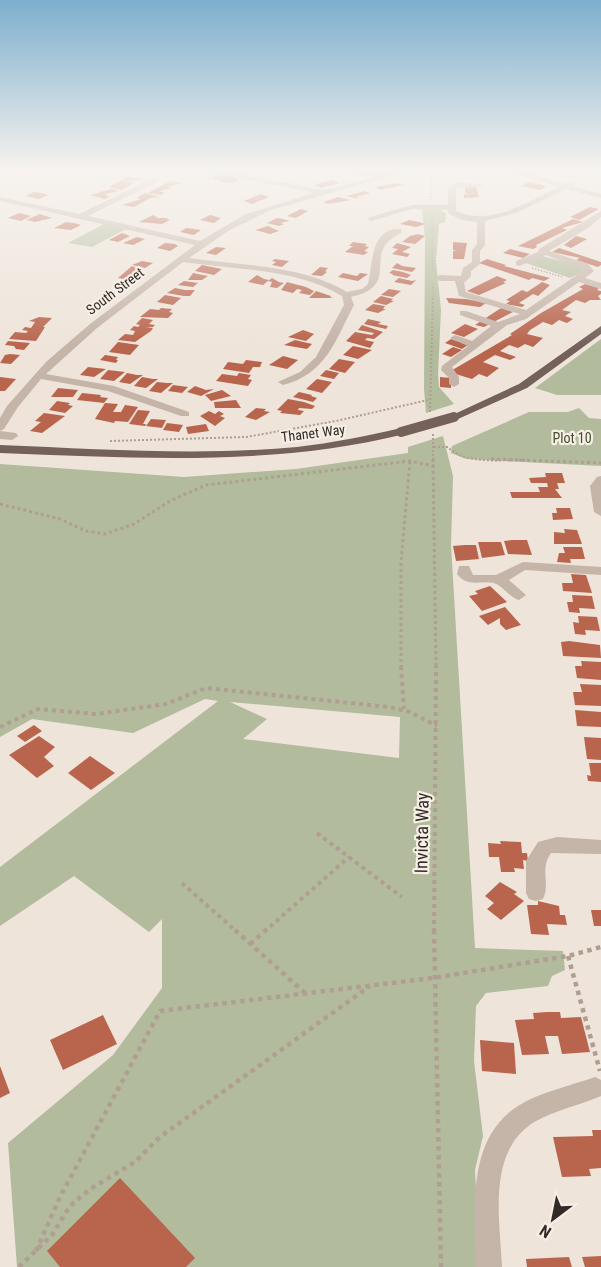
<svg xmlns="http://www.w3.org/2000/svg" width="601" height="1267" viewBox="0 0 601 1267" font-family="'Roboto Condensed',sans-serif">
<rect width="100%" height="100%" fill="#eee4da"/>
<g fill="#b2bc9c" fill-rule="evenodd">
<path d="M422 208 440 209 446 214 445 222 439 224 436 261 441 310 438 374 439 387 454 404 426 413 424 389 425 238Z"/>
<path d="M104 224 126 229 92 247 68 243Z"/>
<path d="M542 256 580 266 584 271 570 278 526 263Z"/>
<path d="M601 339V395H557L535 388Z"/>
<path d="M579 408 589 418 601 419V466L466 459 451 453 452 446 529 412H568Z"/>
<path d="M443 436 453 476 451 545 475 948 563 951 565 970 552 976 548 986 486 993 476 1006 474 1061 483 1136 475 1170 480 1267H17L8 1143 113 1055 162 988V919L149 932 74 876 0 926V867L218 701 205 699 133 733 32 719 0 737V464L184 477 296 469 408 453V447ZM230 702 400 717 399 758 243 739 267 719Z"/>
</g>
<g fill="#b9654e">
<path d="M215 175 229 176 239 179 233 183 221 182 219 181 220 179 212 180Z"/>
<path d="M127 177 144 179 128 181 134 183 121 190 109 187Z"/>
<path d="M332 180 340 183 321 188 314 185Z"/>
<path d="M170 181 183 183 167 187 173 188 159 191 165 193 160 195 148 193Z"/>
<path d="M529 182 543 185 546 187 541 190 521 186Z"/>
<path d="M398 183 405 185 380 190 375 187Z"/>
<path d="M465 187H476L479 197 464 198V194L473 195 465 193Z"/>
<path d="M111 189 119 191 105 194 109 197 105 199 90 195Z"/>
<path d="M365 191 370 193 356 197 359 199 346 196Z"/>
<path d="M34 192 42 193 48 195 39 199 26 196Z"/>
<path d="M145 193 160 197 150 198 134 207 122 205 141 199 137 198Z"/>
<path d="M261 194 269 197 252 204 244 201Z"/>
<path d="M338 197 351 200 328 204 323 202Z"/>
<path d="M590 207 599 209 579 220 570 217Z"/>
<path d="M301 209 308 211 296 218 287 216Z"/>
<path d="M19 213 31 216 21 221 8 218Z"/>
<path d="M40 214 52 218 35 222 26 220Z"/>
<path d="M153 215 158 218H169L166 219 170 220 162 224 139 222Z"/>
<path d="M210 215 221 218 214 223 200 220Z"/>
<path d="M277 218 283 219 290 221 280 223 284 224 279 226 267 223Z"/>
<path d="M573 219 583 222 562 228 567 230 536 245 537 247 533 249 518 246Z"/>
<path d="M409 220 419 222 425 224 416 227 400 224Z"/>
<path d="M66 222 74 223 81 225 71 230 54 228Z"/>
<path d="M268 226 279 231 270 234 255 230Z"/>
<path d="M186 228 194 229 201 230 194 235 180 232Z"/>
<path d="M122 233 130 236 118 242 109 240Z"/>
<path d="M418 234 425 236 415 244 402 242 410 236Z"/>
<path d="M576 236 587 239 571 248 564 245Z"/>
<path d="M137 237 145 239 133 245 123 243Z"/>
<path d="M353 242 367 244 365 246 369 247 364 251 368 252 364 255 345 252 353 246H349Z"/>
<path d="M453 242 467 243 464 259H453V251L457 250H453Z"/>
<path d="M165 243 175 244 178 246 170 251 157 248Z"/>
<path d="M397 243 411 247 402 252 410 254 407 257 392 254 398 249 392 248Z"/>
<path d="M216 247 226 248 216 255 206 253Z"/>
<path d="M559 248 601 262V265L598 267 576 260 580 258 552 252Z"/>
<path d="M510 249 530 254 523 258 503 253Z"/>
<path d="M275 259 289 261 282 267 272 265 276 262 272 261Z"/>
<path d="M487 259 506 265 504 266 550 278 544 281 532 278 529 280 479 263Z"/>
<path d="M142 261 153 263 145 268 132 265Z"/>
<path d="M397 263 402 266 416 268 412 272 392 268Z"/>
<path d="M202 265 222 269 214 275 195 271Z"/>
<path d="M132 266 143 271 128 280 118 278Z"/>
<path d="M320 267 328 268 325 271 327 272 322 276 311 275Z"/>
<path d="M393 270 403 272 411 275 407 278 392 275 393 274 389 273Z"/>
<path d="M193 273 208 276 202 280H188Z"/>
<path d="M343 273 357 276 360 273 368 274 358 281 338 277Z"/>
<path d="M257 275 264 279 269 280 263 285 248 282Z"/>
<path d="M497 276 507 280 503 282 506 283 479 295 467 291Z"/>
<path d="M272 278 279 282 284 283 277 288 270 287 272 282 268 281Z"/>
<path d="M399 278 412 281 416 280 411 285 394 282Z"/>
<path d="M184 281 198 283 193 287 178 285Z"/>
<path d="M287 282 306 287 314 291 310 295 299 293 302 290 297 289 293 293 281 290Z"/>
<path d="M542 282 550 285 538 296 533 294 519 303 525 305 522 307 506 304 510 301 506 300 522 290 527 292Z"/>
<path d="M585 284 599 288 597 290 601 291V294L598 296 601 300H590L585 303 576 300 562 310 571 312 565 316 573 319 567 323 559 320 552 325 543 322 530 330 527 334 543 338 533 347 525 344 518 348 509 345 500 351 516 357 510 360 495 355 483 362 499 368 487 377 479 374 472 379 449 372 512 335 510 334 541 313 583 289 579 287Z"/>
<path d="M175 288 185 290H195L190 296H184L167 293Z"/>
<path d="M389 289 401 291 393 297 381 295Z"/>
<path d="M316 291 331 296 330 297 333 298H309Z"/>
<path d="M165 295 181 298 173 305 157 302Z"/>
<path d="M381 296 393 299 391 301H394L386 305 373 302Z"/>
<path d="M446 298 466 299 486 303 480 307 449 303Z"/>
<path d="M373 304 385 306 383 309H386L378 313 365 310Z"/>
<path d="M161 308 172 309 169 312 173 313 168 318 140 317 150 309 159 310Z"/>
<path d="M501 308 513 312 484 327 475 325Z"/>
<path d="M39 317 52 318 43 327H45L36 341 9 339 15 332 26 333 28 331 22 330 25 327 31 328 35 322 29 321Z"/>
<path d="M142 318 153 320 149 324 155 325 153 327H146L153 328 151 331 135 342 118 340 125 334 133 335 135 331 130 330 134 326 138 327 140 325 136 324Z"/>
<path d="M368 319 381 322 378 324 388 326 386 329 364 324Z"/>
<path d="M465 324 478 329 464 337 451 333Z"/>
<path d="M362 325 383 332 374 339 367 338 365 340 374 342 370 348 346 341 355 332 372 335 374 333 358 330Z"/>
<path d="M303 330 314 334 306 341 288 337Z"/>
<path d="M451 339 468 345 462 349 445 343Z"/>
<path d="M295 340 312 344 307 349 284 345Z"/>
<path d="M8 341 30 343 24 350 16 349 14 346 5 345Z"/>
<path d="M118 342 139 345 130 355 109 352Z"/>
<path d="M353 346 372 350 358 359 343 355Z"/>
<path d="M453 347 462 350 451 357 442 354Z"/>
<path d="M5 355 10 354 20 355 11 364 0 363Z"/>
<path d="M105 355 118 357 116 360H118L116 363 100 360Z"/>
<path d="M283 356 298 360 287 369 269 365Z"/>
<path d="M339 359 355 362 345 373 329 369Z"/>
<path d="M246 360 262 362 260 367H253L249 373 223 369 228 362 243 364Z"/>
<path d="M88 367 106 369 94 377 80 375Z"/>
<path d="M108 370 125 372 114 381 100 379Z"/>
<path d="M326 370 339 373 334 379 320 376Z"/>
<path d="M127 373 137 375H143L130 384 119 382Z"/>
<path d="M239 373 251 375 248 379 252 380 248 386 216 381 222 374 237 376Z"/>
<path d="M0 377 16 379 5 391H0Z"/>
<path d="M142 377 153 379H158L146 388 134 386Z"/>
<path d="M440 377 451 378V388L440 387Z"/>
<path d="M317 379 332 382 322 393 306 389Z"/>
<path d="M157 382 167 383H173L161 393 149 391Z"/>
<path d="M173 385 188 387 182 393 168 391Z"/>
<path d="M195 386 206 390 214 389 201 396 187 392Z"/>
<path d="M58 388 78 390 73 397H51Z"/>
<path d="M222 390 231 396 211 401 205 395Z"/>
<path d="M299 392 312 395 311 396 317 398 313 402 293 397Z"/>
<path d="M82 393 101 395 100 397 108 398 104 403 77 400Z"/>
<path d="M288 399 304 402 315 406 312 409 299 408 298 410 304 411 300 415 280 413 282 411 277 410Z"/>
<path d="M236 400 241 408H215L214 402Z"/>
<path d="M57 401 70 403 68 405 73 406 65 413 49 410Z"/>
<path d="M105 403 118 404 113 412H121L125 405 138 407 128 422 115 421 114 423 95 419Z"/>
<path d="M256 408 266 409 264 411 270 412 256 420 245 417Z"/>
<path d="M138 410 150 411 143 424H146L145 426 129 424Z"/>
<path d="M209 411 215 414 219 411 224 414 220 416 225 418 215 426 200 416Z"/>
<path d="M44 413 65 416 42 433 30 431 41 422 35 421Z"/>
<path d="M151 419 166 420 162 428 146 426Z"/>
<path d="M167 423 183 425 179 432 163 430Z"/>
<path d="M206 424 209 431 188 434 186 427Z"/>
<path d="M545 473H562L565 483H557L559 489H555L562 498H512L510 492H540L538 487H548L547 483H531L529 478 546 477Z"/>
<path d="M556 508H570L573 519 553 520 552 513H557Z"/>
<path d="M564 529 577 530 582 544H554V532L565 533Z"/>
<path d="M512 540H527L532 555 508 554 504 541Z"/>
<path d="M478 542H501L505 555 482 558Z"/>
<path d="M465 545H476L479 559 456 561 453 546Z"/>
<path d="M563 547H582L585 559H570L571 563 557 562 559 553H565Z"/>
<path d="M571 574 586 575 592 593 563 591 562 583H573Z"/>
<path d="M490 586 507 602 482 611 469 596 478 594 475 591Z"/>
<path d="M572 595 592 596 595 609 579 608 580 613 569 612 567 602H573Z"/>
<path d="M505 607 521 625 506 630 500 624V618L488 625 479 616Z"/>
<path d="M578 616 597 617 600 631 585 630 586 635 575 634 573 622 579 623Z"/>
<path d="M569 641 600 645 601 658 563 656 561 642Z"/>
<path d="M581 661 601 662V680L577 678 575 666H582Z"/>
<path d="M580 684 601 685V706L575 705 573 692H582Z"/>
<path d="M575 710 601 712V727L577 726Z"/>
<path d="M34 725 42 731 25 742 17 736Z"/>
<path d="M39 736 55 747 44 757 54 766 37 778 9 755Z"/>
<path d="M584 737 601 738V760L587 759Z"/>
<path d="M90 756 115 773 91 790 68 773Z"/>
<path d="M589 763H601V782L588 781 587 775 591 776Z"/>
<path d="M500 841 521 842 522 853H527L528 861 523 860 524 869 514 868 515 872H501L499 857H489L488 843 501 844Z"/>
<path d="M500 882 517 892 514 894 524 901 501 920 487 909 494 903 485 896Z"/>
<path d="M538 901 559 906 560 915H565L567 925 547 924 549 935 531 934 527 905H538Z"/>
<path d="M591 910H601V926H594Z"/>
<path d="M547 1012H560L561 1018 581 1017 590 1052 562 1054 558 1036H545L549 1054 522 1055 515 1020 534 1019 533 1013Z"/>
<path d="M103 1015 117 1044 63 1070 50 1040Z"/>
<path d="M480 1040 514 1043 516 1074 482 1071Z"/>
<path d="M0 1066 10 1093 0 1098Z"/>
<path d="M592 1130H601V1168L589 1169 591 1176 562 1177 553 1137 593 1136Z"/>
<path d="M120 1178 195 1258 186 1267H60L47 1251Z"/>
<path d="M601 1256V1267H585L582 1257Z"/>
<path d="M569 1257 572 1267H527L526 1259Z"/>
</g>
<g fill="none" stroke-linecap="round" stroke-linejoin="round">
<g stroke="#b09e92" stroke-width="1.5" stroke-dasharray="1.5 1.5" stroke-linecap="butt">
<path d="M431 169V200"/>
<path d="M23 174 32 175 47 169"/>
<path d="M432 215 433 272"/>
<path d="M532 268 563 277"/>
<path d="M433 297V284"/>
</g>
<g stroke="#b09e92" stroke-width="2" stroke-dasharray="2 2" stroke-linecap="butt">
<path d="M430 412 433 296"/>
<path d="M433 434V460"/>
<path d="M110 441 246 437 336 421 428 400"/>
<path d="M434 447H448C467 466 506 459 531 460"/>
</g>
<g stroke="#b09e92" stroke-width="3" stroke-dasharray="3 3" stroke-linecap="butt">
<path d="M433 459 436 668"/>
<path d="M491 459 601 463"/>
<path d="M0 504 60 519 86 531 105 534 134 524 170 501 206 485 410 461 434 466"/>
<path d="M401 668V562L410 461"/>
</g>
<g stroke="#b09e92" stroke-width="4" stroke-dasharray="4 4" stroke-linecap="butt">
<path d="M401 666 404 709"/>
<path d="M0 727 38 709 96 714 166 704 206 688 389 707 410 712 437 726"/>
<path d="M317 833 402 897"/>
<path d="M182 883 237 932"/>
<path d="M264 932 349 857"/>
<path d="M434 932 436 666"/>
</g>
<g stroke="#b09e92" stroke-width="4.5" stroke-dasharray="4.5 4.5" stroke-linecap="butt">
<path d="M235 930 306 994"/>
<path d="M434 930 441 1267"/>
<path d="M250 944 266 930"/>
<path d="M568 956 600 1071"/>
<path d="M36 1251 60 1197 160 1011 433 978 568 956 601 947"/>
<path d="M19 1267 52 1235 70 1206 90 1189 135 1162 160 1137 370 986"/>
</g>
<g fill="#c5b4a8" fill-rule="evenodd">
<path d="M203 169H215L324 190 375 177 339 171 336 169 384 175 405 169H415L271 210 228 231 189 258C241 266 301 264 347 292L362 289 368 284C373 264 370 227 401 229V233C359 252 404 285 351 297L354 305C335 341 326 374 283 385L278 382 300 372 316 357 344 305 342 296C295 268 235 270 183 262L97 328 46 374 114 386 189 412V416H181L108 391 41 379 18 407 4 429 0 431V418L7 406 46 362 90 324 195 245 0 201V197L79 214 156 177 159 181 88 216 200 241 246 214 314 193 206 171Z"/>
<path d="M502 169H512L566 184 576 181 573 186 601 194V198L567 189 516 213 485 221V245L480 251V264L471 271V276L464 283 466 292 526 310 584 270 546 255 519 266 516 265V261L538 252 539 249 601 211V217L588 228 549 251 588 264 594 271 585 278 601 283V289L579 282 526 319 507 325 452 367 459 377V384L454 387 449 384V378L441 370 442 366 468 346 450 338 455 335 472 341 491 326 460 315V311H466L498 322 520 314 459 296 455 281H440L435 278 440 275 461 276 463 268 472 262V250L477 244V222L462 220 449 214 448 210 412 209 371 221 367 218 412 205H448V187L459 182 484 185 480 187 456 188V211C490 227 528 202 559 187Z"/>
<path d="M0 431 16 433 18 436 12 440 0 439Z"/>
<path d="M601 476V516L594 512 590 486 597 477Z"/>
<path d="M523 562 601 567V575L525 570 509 580 526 595 519 600C509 597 503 586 494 583 479 580 468 588 457 574L459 566H469L473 575H496Z"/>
<path d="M557 837 601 840V854L551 853C539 870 551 883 543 899L536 901 529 899 526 893V861L538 842Z"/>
<path d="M595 1077 601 1080V1096C580 1105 556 1110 536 1121 486 1150 500 1219 502 1267H476C475 1213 465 1140 518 1106 540 1092 570 1086 595 1077Z"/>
</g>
<g fill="#73615a" fill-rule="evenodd">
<path d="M601 326V334L527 388 458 419H450L448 417 519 384Z"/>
<path d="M401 428 405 430V434C272 467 136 458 0 453V445C99 449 198 456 297 447 332 443 367 436 401 428Z"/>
</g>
<path stroke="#73615a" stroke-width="10" d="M401 432 454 417"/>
</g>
<linearGradient id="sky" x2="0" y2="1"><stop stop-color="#7dafce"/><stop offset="0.49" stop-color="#f7f3ee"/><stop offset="1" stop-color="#f7f3ee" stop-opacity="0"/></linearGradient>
<rect width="601" height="346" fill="url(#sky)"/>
<g text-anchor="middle" stroke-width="4.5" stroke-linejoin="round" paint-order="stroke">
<g font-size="14" fill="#322a27" stroke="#f7eee6">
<text transform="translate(115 291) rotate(-37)" y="5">South Street</text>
<text transform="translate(313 433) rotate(-7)" y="5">Thanet Way</text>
</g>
<g font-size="14" fill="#434e2e" stroke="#f7eee6">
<text x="572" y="443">Plot 10</text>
</g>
<g font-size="18" fill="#322a27" stroke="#f7eee6">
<text transform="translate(422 833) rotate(-89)" y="6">Invicta Way</text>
</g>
</g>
<g transform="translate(553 1219) rotate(212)" stroke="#f7eee6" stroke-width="4.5" paint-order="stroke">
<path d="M0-4.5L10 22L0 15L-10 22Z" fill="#322a27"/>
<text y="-9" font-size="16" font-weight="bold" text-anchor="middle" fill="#322a27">N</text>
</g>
</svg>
